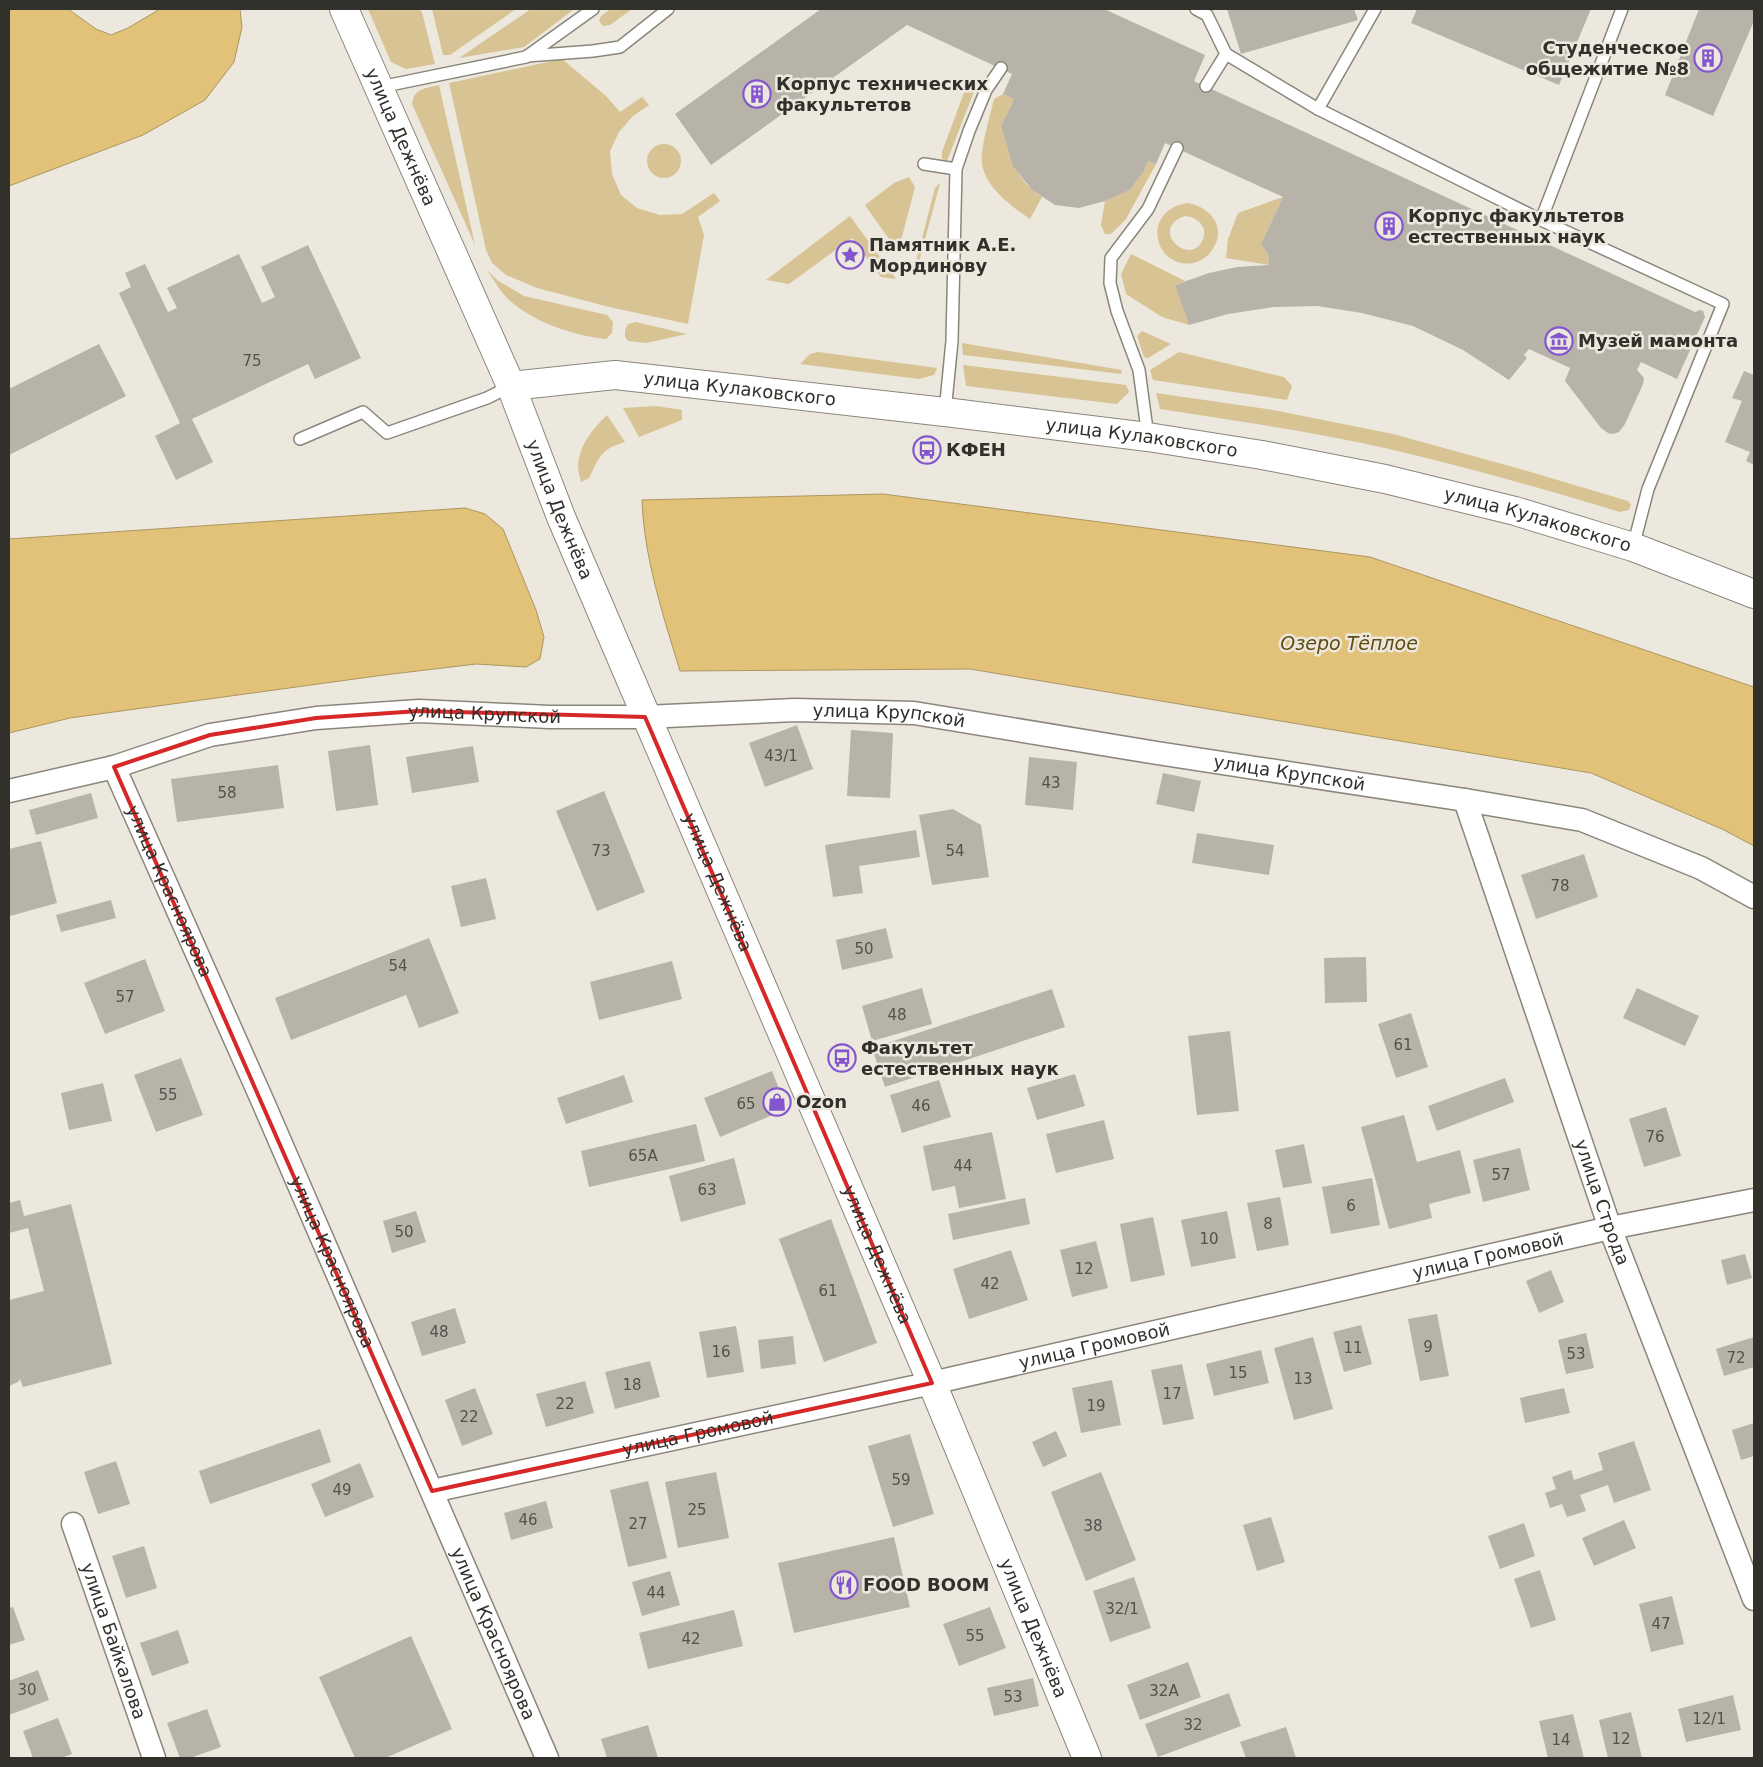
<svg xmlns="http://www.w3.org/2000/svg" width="1763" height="1767" viewBox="0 0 1763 1767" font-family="'DejaVu Sans',sans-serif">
<rect width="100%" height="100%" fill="#ede8dd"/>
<g fill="#d7c394" fill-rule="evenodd">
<path d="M368 9H418L422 12 435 64 406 69 391 62Z"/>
<path d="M432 9H516L450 55H443Z"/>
<path d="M531 9H572L573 10 524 47 459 58Z"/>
<path d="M611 9H632L610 25 603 26 599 21 601 16Z"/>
<path d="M562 59 606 96 620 112 642 97 649 105 633 116 619 132 610 151 612 174 621 195 637 208 660 215 682 214 714 193 720 201 698 217 704 235 688 324 609 307 537 288 506 275 492 263 486 250 449 83Z"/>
<path d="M977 84 947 161 942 159V152L965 90Z"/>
<path d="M439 85 475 245 412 104C415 87 425 89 439 85Z"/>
<path d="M1003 94 1014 99 1001 126C1010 155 1015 180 1042 197L1030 219C1008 204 978 182 982 153 984 135 990 116 994 99Z"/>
<circle cx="664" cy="161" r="17"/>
<path d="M1148 161 1156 164 1126 219 1111 234H1105L1101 225 1105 201 1130 190 1144 171Z"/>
<path d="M909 177 915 187 898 252 865 205 894 183Z"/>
<path d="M940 183 915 277 913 273 935 188Z"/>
<path d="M1283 197 1261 244 1268 254 1269 265 1226 258 1228 239 1238 213Z"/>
<path d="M1187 203C1210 206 1228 228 1212 250 1208 257 1201 261 1194 263 1154 270 1140 211 1187 203ZM1185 216C1197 217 1208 226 1203 239 1191 269 1147 229 1185 216Z"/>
<path d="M850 216 896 279 881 277 852 238 789 284 766 280Z"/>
<path d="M1131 254 1185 281 1175 285 1189 325 1162 317 1126 294 1121 274Z"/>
<path d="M486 269 497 280 524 296 607 315 613 322 612 333 606 339C572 335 532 322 507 298 499 290 493 278 486 269Z"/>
<path d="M636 322 687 334 646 343 628 341 625 337V330L628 324Z"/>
<path d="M1142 331 1171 344 1148 358 1144 357 1137 336Z"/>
<path d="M962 343 1122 370 1121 374 963 355Z"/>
<path d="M818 352 937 368 934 375 919 379 800 364 810 354Z"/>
<path d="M1179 352 1284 377 1292 386 1287 400 1153 380 1150 370Z"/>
<path d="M963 365 1126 385 1129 392 1117 404 966 386Z"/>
<path d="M1156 393 1273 410 1393 434 1524 470 1628 501 1631 504 1629 510 1620 512C1544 489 1467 467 1389 449 1314 432 1237 421 1160 409Z"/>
<path d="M656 406 682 410V420L639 437 623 408Z"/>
<path d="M607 415 625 442C601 449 600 456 589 478L581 482C580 477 578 471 578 466 579 445 593 429 607 415Z"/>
</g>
<g fill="#e1c278" stroke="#ac9661">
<path d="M9 9H68L96 29 111 35 128 28 160 9H240L242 27 234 62 205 100 143 135 9 186Z"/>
<path d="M883 494 1370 557 1754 687V846L1722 829 1591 773 970 669 680 671C663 615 644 558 642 500Z"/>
<path d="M465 508 485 514 503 529 536 610 544 637 540 659 526 667 476 664 384 675 70 718 9 733V539Z"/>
</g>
<g fill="#b7b3a8">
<path d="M821 9H1038L1041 10 1042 9H1104L1205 55 1194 81 1695 312 1700 310 1703 311 1705 317 1677 379 1641 362 1637 370 1644 378 1643 384 1625 424 1619 432 1613 434 1608 433 1601 428 1565 381 1570 368 1529 349 1524 355 1527 358 1509 380 1463 350 1413 326 1362 313 1317 306 1274 307 1228 314 1189 325 1175 285 1209 273 1237 267 1269 265 1268 254 1261 244 1283 197 1165 143 1156 164 1148 161 1144 171 1130 190 1105 201 1079 208 1055 205 1032 190 1013 166 1001 126 1014 99 1003 94 1012 74 907 25 711 165 675 114Z"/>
<path d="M1227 9H1354L1358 20 1241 54Z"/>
<path d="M1417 9H1591L1559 85 1411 23Z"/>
<path d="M1699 9H1754V21L1713 116 1665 95Z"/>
<path d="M308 245 361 358 315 379 308 364 192 419 213 462 176 480 155 436 180 423 119 293 131 287 125 273 145 264 168 312 177 308 167 288 239 254 262 303 275 297 261 267Z"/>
<path d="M99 344 126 396 9 455V389Z"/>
<path d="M1744 371 1754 375V465L1746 461 1750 452 1725 442 1742 401 1732 398Z"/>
<path d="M797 725 813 769 765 787 749 743Z"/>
<path d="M851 730 893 733 890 798 847 796Z"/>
<path d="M370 745 378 805 336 811 328 751Z"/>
<path d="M473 746 479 782 412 793 406 757Z"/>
<path d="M1029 757 1077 762 1073 810 1025 805Z"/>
<path d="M278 765 284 808 177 822 171 779Z"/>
<path d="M1163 773 1201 781 1194 812 1156 804Z"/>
<path d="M604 791 645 892 597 911 556 811Z"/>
<path d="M91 793 98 818 36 835 29 810Z"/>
<path d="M953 809 981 825 989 877 932 885 919 815Z"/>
<path d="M916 830 920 857 859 866 863 893 833 897 825 845Z"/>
<path d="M1197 833 1274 845 1269 875 1192 863Z"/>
<path d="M41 841 57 903 10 916 9 849Z"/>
<path d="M1584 854 1598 897 1536 919 1521 875Z"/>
<path d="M486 878 496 919 461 927 451 886Z"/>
<path d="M111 900 116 918 61 932 56 915Z"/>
<path d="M886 928 893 958 842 970 836 940Z"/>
<path d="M429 938 459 1013 419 1028 406 995 291 1040 275 998Z"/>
<path d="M1366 957 1367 1002 1325 1003 1324 958Z"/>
<path d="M145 959 165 1011 105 1034 84 983Z"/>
<path d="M672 961 682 999 599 1020 590 982Z"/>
<path d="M922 988 932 1024 872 1041 862 1006Z"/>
<path d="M1637 988 1699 1016 1685 1046 1623 1018Z"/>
<path d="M1052 989 1065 1027 885 1087 872 1048Z"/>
<path d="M1411 1013 1428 1067 1396 1078 1378 1024Z"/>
<path d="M1230 1031 1239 1111 1197 1115 1188 1036Z"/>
<path d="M181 1058 203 1115 156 1132 134 1075Z"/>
<path d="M772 1071 787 1109 720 1137 704 1098Z"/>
<path d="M1075 1074 1085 1106 1037 1120 1027 1088Z"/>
<path d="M624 1075 633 1102 566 1124 557 1098Z"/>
<path d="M1505 1078 1514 1102 1437 1131 1428 1106Z"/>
<path d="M939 1080 951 1117 902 1133 890 1095Z"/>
<path d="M103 1083 112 1121 69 1130 61 1093Z"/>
<path d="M1666 1107 1681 1156 1644 1167 1629 1119Z"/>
<path d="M1404 1115 1417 1162 1460 1150 1471 1193 1429 1204 1432 1218 1389 1229 1361 1127Z"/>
<path d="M1104 1120 1114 1159 1056 1173 1046 1134Z"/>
<path d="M696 1124 705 1161 589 1187 581 1151Z"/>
<path d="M992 1132 1006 1199 959 1208 955 1186 932 1191 923 1146Z"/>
<path d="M1304 1144 1312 1183 1283 1188 1275 1150Z"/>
<path d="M1520 1148 1530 1190 1483 1202 1473 1160Z"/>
<path d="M734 1158 746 1204 681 1222 669 1176Z"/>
<path d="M1372 1178 1380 1225 1331 1234 1322 1187Z"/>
<path d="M1280 1197 1289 1245 1257 1251 1247 1203Z"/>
<path d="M1025 1198 1030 1224 953 1240 948 1214Z"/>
<path d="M20 1200 24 1216 71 1204 112 1364 23 1387 20 1379 18 1382 9 1386V1300L44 1291 28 1228 9 1233V1203Z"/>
<path d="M416 1211 426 1242 392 1253 383 1221Z"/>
<path d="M1227 1211 1236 1258 1191 1267 1181 1220Z"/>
<path d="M1153 1217 1165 1275 1131 1282 1120 1224Z"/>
<path d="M831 1219 877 1343 824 1362 779 1239Z"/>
<path d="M1096 1241 1108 1288 1072 1297 1060 1250Z"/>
<path d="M1011 1250 1028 1300 969 1319 953 1269Z"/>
<path d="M1745 1254 1752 1278 1727 1285 1721 1260Z"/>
<path d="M1551 1270 1564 1302 1539 1313 1526 1281Z"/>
<path d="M455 1308 466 1343 422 1356 411 1322Z"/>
<path d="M1437 1314 1449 1376 1420 1381 1408 1319Z"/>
<path d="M1361 1325 1372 1364 1344 1372 1333 1332Z"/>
<path d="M736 1326 744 1372 707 1378 699 1332Z"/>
<path d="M1586 1333 1594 1368 1566 1374 1558 1340Z"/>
<path d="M793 1336 796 1364 761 1369 758 1340Z"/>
<path d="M1313 1337 1333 1409 1294 1420 1274 1348Z"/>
<path d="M1754 1337V1367L1724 1376 1716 1349Z"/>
<path d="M1261 1350 1269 1383 1214 1396 1206 1364Z"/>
<path d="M650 1361 660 1397 615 1409 605 1372Z"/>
<path d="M1182 1364 1194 1419 1163 1425 1151 1370Z"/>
<path d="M1112 1380 1121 1425 1081 1433 1072 1388Z"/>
<path d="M585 1381 594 1413 546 1427 536 1394Z"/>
<path d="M475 1388 493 1434 462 1446 445 1400Z"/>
<path d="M1564 1388 1570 1413 1525 1423 1520 1398Z"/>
<path d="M1754 1423V1456L1741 1460 1732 1430Z"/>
<path d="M320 1429 331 1462 210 1504 199 1471Z"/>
<path d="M1056 1431 1067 1456 1043 1467 1032 1442Z"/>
<path d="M910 1434 934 1514 893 1527 868 1446Z"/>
<path d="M1634 1441 1651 1490 1614 1503 1608 1485 1580 1495 1586 1511 1567 1517 1562 1504 1550 1508 1545 1493 1556 1489 1552 1477 1571 1470 1574 1480 1603 1470 1598 1453Z"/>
<path d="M116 1461 130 1504 98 1514 84 1472Z"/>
<path d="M360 1463 374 1497 325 1517 311 1484Z"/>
<path d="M716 1472 729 1538 678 1548 665 1482Z"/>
<path d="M1101 1472 1136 1560 1086 1581 1051 1492Z"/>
<path d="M648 1481 667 1558 628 1567 610 1490Z"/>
<path d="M546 1501 553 1528 511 1540 504 1513Z"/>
<path d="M1271 1517 1285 1562 1257 1571 1243 1525Z"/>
<path d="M1624 1520 1636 1548 1594 1566 1582 1538Z"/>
<path d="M1524 1523 1535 1556 1500 1569 1488 1536Z"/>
<path d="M894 1537 910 1607 794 1633 778 1563Z"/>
<path d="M144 1546 157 1588 126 1598 112 1556Z"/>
<path d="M1540 1570 1556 1620 1531 1628 1514 1579Z"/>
<path d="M670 1571 680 1605 642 1616 632 1582Z"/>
<path d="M1134 1577 1151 1628 1110 1642 1093 1591Z"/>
<path d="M1672 1596 1684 1644 1651 1652 1639 1604Z"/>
<path d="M13 1607 25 1640 9 1645V1608Z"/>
<path d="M990 1607 1006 1648 959 1666 943 1624Z"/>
<path d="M734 1610 743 1646 648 1669 639 1633Z"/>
<path d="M178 1630 189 1663 152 1676 140 1643Z"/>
<path d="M411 1636 452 1729 385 1758H355L319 1677Z"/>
<path d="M1188 1662 1201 1697 1140 1720 1127 1685Z"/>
<path d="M38 1670 49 1700 9 1715V1681Z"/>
<path d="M1033 1678 1039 1706 994 1716 987 1688Z"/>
<path d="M1229 1693 1241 1726 1158 1757 1145 1724Z"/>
<path d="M1733 1695 1741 1730 1686 1742 1678 1709Z"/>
<path d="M207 1709 221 1747 190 1758H180L167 1723Z"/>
<path d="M1631 1712 1642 1758H1608L1599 1720Z"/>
<path d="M1573 1714 1584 1758H1548L1539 1721Z"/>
<path d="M58 1718 72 1754 61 1758H33L23 1731Z"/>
<path d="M648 1725 658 1758H607L601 1739Z"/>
<path d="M1286 1727 1296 1758H1246L1240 1742Z"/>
</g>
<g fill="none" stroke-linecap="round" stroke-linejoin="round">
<g stroke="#8a867c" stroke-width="14">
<g id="service">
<path d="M1196 9 1207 15 1226 54 1318 109 1541 220 1622 9"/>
<path d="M527 56 593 51 620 47 668 9"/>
<path d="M1206 86 1226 54"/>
<path d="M380 87 526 57 593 9"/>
<path d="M1318 109 1375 9"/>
<path d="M924 164 956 169"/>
<path d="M1541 220 1723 304 1648 489 1633 547"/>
<path d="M945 412 952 341 956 169 969 131 986 90 1001 68"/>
<path d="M1148 437 1139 370 1117 311 1110 283 1111 258 1148 209 1177 148"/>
<path d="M300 439 363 412 387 433 487 398 511 386"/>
</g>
</g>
<g stroke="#8a867c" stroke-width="25">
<g id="minor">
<path id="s1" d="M114 767 263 1102 547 1758"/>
<path id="s2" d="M9 791 114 767 210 735 316 718 419 711 549 717H645L795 710 914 713 1157 753 1465 800 1582 820 1701 868 1754 897"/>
<path id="s3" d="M1465 800 1610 1228 1754 1599"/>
<path id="s4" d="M432 1491 932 1383 1610 1228 1754 1200"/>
<path id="s5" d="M73 1524 154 1758"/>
</g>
</g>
<g stroke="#8a867c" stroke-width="30">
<g id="secondary">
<path id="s6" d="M344 9 511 386 561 517 932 1383 1087 1758"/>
<path id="s7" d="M511 386 615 375 945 412 1148 437 1262 455 1385 479 1515 511 1633 547 1754 594"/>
</g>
</g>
<use href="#service" stroke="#fff" stroke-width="11"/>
<use href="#minor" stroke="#fff" stroke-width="22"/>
<use href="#secondary" stroke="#fff" stroke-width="28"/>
</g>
<path fill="none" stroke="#d62828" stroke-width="4" stroke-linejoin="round" d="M419 711 645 717 932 1383 432 1491 114 767 210 735 316 718Z"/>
<defs>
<g id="building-ring" transform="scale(1.4375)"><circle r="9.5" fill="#ede8dd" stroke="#8355ce" stroke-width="1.5"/><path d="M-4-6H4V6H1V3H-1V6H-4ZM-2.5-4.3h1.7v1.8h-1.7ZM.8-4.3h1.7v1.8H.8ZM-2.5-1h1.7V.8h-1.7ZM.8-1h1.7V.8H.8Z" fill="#8355ce"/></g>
<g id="sight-ring" transform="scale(1.4375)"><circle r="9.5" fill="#ede8dd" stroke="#8355ce" stroke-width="1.5"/><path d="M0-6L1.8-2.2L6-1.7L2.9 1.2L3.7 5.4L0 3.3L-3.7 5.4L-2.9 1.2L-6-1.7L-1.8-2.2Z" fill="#8355ce"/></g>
<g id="museum-ring" transform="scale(1.4375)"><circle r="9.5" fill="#ede8dd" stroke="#8355ce" stroke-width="1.5"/><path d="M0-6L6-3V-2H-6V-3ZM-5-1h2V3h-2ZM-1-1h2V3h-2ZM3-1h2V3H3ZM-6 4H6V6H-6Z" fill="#8355ce"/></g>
<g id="bus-ring" transform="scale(1.4375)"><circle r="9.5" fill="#ede8dd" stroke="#8355ce" stroke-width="1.5"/><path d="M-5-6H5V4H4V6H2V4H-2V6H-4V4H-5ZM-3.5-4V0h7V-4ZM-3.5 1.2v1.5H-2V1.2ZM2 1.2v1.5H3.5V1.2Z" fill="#8355ce"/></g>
<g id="shop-ring" transform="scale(1.4375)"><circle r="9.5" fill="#ede8dd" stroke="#8355ce" stroke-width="1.5"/><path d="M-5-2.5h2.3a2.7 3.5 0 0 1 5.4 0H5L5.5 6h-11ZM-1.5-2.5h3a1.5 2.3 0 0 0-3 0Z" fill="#8355ce"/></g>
<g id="restaurant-ring" transform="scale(1.4375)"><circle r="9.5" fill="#ede8dd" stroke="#8355ce" stroke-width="1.5"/><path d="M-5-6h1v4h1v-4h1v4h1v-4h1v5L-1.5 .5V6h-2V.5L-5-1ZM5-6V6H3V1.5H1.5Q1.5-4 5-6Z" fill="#8355ce"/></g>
</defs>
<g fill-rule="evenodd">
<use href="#building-ring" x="1708" y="58"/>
<use href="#building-ring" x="757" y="94"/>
<use href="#building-ring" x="1389" y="226"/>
<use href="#sight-ring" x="850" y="255"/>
<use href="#museum-ring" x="1559" y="341"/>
<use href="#bus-ring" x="927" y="450"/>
<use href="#bus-ring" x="842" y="1058"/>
<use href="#shop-ring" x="777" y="1102"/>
<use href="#restaurant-ring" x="844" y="1585"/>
</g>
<g text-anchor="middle" stroke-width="5" stroke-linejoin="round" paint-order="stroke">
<g font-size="15" fill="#53514a">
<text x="252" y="366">75</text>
<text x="781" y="761">43/1</text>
<text x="1051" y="788">43</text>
<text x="227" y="798">58</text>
<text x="601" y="856">73</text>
<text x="955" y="856">54</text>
<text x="1560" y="891">78</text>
<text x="864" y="954">50</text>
<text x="398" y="971">54</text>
<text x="125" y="1002">57</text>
<text x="897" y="1020">48</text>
<text x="1403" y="1050">61</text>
<text x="168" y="1100">55</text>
<text x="746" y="1109">65</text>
<text x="921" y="1111">46</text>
<text x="1655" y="1142">76</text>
<text x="643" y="1161">65А</text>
<text x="963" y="1171">44</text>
<text x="1501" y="1180">57</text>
<text x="707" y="1195">63</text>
<text x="1351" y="1211">6</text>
<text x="1268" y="1229">8</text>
<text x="404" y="1237">50</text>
<text x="1209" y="1244">10</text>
<text x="1084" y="1274">12</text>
<text x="990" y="1289">42</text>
<text x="828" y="1296">61</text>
<text x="439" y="1337">48</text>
<text x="1428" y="1352">9</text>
<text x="1353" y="1353">11</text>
<text x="721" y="1357">16</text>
<text x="1576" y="1359">53</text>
<text x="1736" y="1363">72</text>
<text x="1238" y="1378">15</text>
<text x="1303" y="1384">13</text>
<text x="632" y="1390">18</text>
<text x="1172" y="1399">17</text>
<text x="565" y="1409">22</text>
<text x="1096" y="1411">19</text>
<text x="469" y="1422">22</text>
<text x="901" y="1485">59</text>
<text x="342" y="1495">49</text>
<text x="697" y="1515">25</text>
<text x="528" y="1525">46</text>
<text x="638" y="1529">27</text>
<text x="1093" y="1531">38</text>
<text x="656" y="1598">44</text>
<text x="1122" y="1614">32/1</text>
<text x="1661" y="1629">47</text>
<text x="975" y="1641">55</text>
<text x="691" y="1644">42</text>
<text x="27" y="1695">30</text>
<text x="1164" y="1696">32А</text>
<text x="1013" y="1702">53</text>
<text x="1709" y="1724">12/1</text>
<text x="1193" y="1730">32</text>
<text x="1621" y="1744">12</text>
<text x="1561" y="1745">14</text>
</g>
<g font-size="18" font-weight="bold" fill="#32302b" stroke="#ede8dd" text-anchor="start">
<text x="1689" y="54" text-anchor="end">Студенческое<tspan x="1689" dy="21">общежитие №8</tspan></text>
<text x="776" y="90">Корпус технических<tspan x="776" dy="21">факультетов</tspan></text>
<text x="1408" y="222">Корпус факультетов<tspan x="1408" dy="21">естественных наук</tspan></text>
<text x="869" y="251">Памятник А.Е.<tspan x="869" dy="21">Мординову</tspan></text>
<text x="1578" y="347">Музей мамонта</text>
<text x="946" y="456">КФЕН</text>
<text x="861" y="1054">Факультет<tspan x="861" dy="21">естественных наук</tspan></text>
<text x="796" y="1108">Ozon</text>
<text x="863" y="1591">FOOD BOOM</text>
</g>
<g font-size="18" fill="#32302b" stroke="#ede8dd">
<text dy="6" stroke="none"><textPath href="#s6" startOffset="140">улица Дежнёва</textPath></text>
<text dy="6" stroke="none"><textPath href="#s7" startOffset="230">улица Кулаковского</textPath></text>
<text dy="6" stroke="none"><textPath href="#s7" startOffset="635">улица Кулаковского</textPath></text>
<text dy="6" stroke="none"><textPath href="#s6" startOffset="545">улица Дежнёва</textPath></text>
<text dy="6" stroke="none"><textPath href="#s7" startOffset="1040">улица Кулаковского</textPath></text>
<text dy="6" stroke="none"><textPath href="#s2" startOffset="485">улица Крупской</textPath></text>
<text dy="6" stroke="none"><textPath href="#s2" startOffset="890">улица Крупской</textPath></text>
<text dy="6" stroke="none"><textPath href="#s2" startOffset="1295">улица Крупской</textPath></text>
<text dy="6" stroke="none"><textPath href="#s6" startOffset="950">улица Дежнёва</textPath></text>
<text dy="6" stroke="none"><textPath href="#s1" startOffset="136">улица Красноярова</textPath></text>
<text dy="6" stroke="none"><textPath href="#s3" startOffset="425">улица Строда</textPath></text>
<text dy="6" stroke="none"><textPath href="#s6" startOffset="1355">улица Дежнёва</textPath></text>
<text dy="6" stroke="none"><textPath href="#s4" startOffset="1082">улица Громовой</textPath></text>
<text dy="6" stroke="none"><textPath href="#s1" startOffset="541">улица Красноярова</textPath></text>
<text dy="6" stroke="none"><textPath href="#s4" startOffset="678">улица Громовой</textPath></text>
<text dy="6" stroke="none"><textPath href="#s4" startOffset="272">улица Громовой</textPath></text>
<text dy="6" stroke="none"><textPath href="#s6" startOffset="1760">улица Дежнёва</textPath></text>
<text dy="6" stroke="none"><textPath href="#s1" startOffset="946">улица Красноярова</textPath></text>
<text dy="6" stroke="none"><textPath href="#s5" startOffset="124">улица Байкалова</textPath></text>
</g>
<g font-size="19" font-style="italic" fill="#604b12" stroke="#ede8dd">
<text x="1349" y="650">Озеро Тёплое</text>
</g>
</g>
<rect width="1763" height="1767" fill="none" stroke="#32302b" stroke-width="20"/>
</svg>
